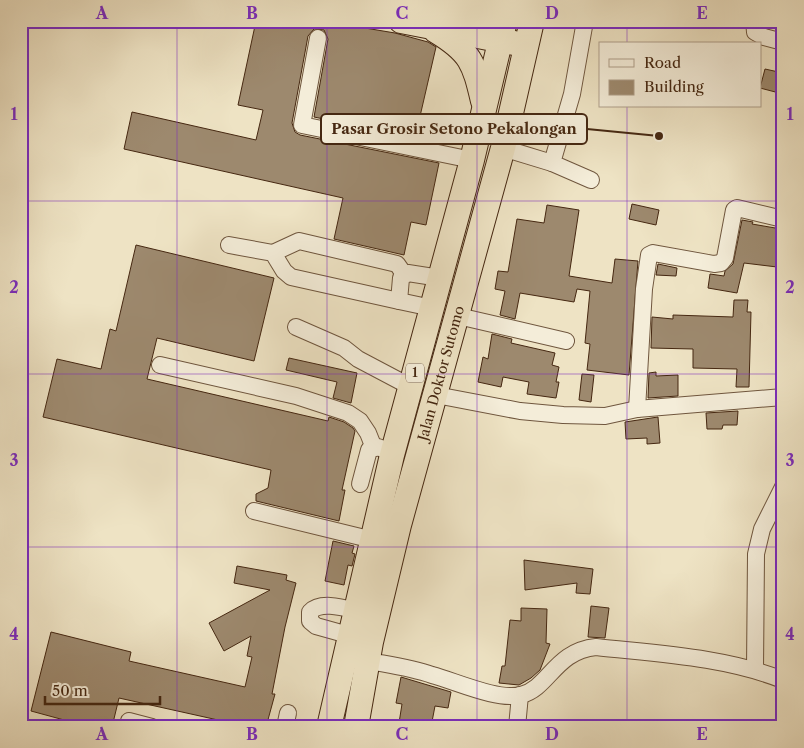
<svg xmlns="http://www.w3.org/2000/svg" width="804" height="748" viewBox="0 0 804 748" font-family="'Libre Caslon Text',serif">
<rect width="100%" height="100%" fill="#eee3c4"/>
<filter id="stains"><feTurbulence type="fractalNoise" baseFrequency=".004" numOctaves="4"/><feColorMatrix values="0 0 0 0 .2 0 0 0 0 .09 0 0 0 0 .02 0 0 0 .5 -.17"/></filter>
<radialGradient id="worn" r=".72"><stop offset=".6" stop-color="#630" stop-opacity="0"/><stop offset="1" stop-color="#630" stop-opacity=".3"/></radialGradient>
<g fill="#9d896e" stroke="#452711">
<path d="M256 21H354L353 26 395 33 428 42 436 47 415 138 314 117 328 39 324 30 314 29 308 36 292 123 295 132 300 135 439 163 426 225 411 222 404 255 334 239 343 198 124 149 132 112 256 140 263 110 238 105Z"/>
<path d="M765 69 783 73V94L760 88Z"/>
<path d="M632 204 659 210 656 225 629 219Z"/>
<path d="M547 205 579 210 569 276 612 283 615 259 638 261 629 375 587 370 590 344 585 343 590 291 577 289 574 302 520 293 515 319 500 315 505 291 495 289 498 271 508 272 517 219 544 223Z"/>
<path d="M742 220 753 222 752 224 781 229 777 267 744 263 737 293 708 288 710 274 724 276 725 271 733 264Z"/>
<path d="M136 245 274 278 254 361 157 338 147 379 328 421 329 417 344 422 353 428 355 431 342 490H345L339 521 256 501V494L268 488 271 470 43 417 57 359 101 369 110 329 116 331Z"/>
<path d="M658 264 677 268 676 276 656 275Z"/>
<path d="M734 300H748L747 312H751L749 387H736L737 369 693 368V349L651 348 652 317 673 319V315L733 317Z"/>
<path d="M492 334 512 339 511 343 555 353 552 365 559 367 556 382H559L556 398 527 394 529 382 503 377 501 387 478 382 483 357 488 359Z"/>
<path d="M289 358 357 373 351 403 333 398 337 382 286 370Z"/>
<path d="M656 372V376L678 375V396L648 398 649 373Z"/>
<path d="M582 374 594 375 591 402 579 400Z"/>
<path d="M738 411 737 425H723L722 429H707L706 413Z"/>
<path d="M658 417 660 443 647 444V438L626 439 625 422Z"/>
<path d="M333 541 354 546 352 553 355 554 352 566 348 565 344 585 325 581Z"/>
<path d="M524 560 593 569 590 594 576 593 577 583 525 590Z"/>
<path d="M237 566 287 575 286 580 296 583 285 627 272 694H275L266 727H216L218 720 119 698 112 727H90L31 711 51 632 131 652 129 661 245 687 252 657 247 656 251 636 224 651 209 623 270 590 234 583Z"/>
<path d="M591 606 609 608 605 638 588 637Z"/>
<path d="M521 608 547 609 546 643 550 644 540 670 531 678 519 685 499 683 502 666H505L510 620 521 621Z"/>
<path d="M401 677 451 692 448 708 435 706 431 727 399 723 402 704 396 703Z"/>
</g>
<g fill="none" stroke-linecap="round" stroke-linejoin="round">
<g stroke="#6f563e" stroke-width="18">
<g id="minor">
<path d="M585 21 572 94 552 163 591 180"/>
<path d="M754 21 755 32 764 37 783 42"/>
<path d="M318 38 302 125 472 160"/>
<path d="M503 148 552 163"/>
<path d="M229 245 273 253 284 271 291 277 399 301"/>
<path d="M273 253 299 241 397 264 404 274"/>
<path d="M432 308 399 301 401 278 408 273 440 278"/>
<path d="M458 316 566 341"/>
<path d="M296 327 344 348 358 359 411 387"/>
<path d="M160 365 296 396 348 413 360 421 368 433 374 448"/>
<path d="M436 395 520 411 563 415 605 416 637 409 783 397"/>
<path d="M637 409 644 289 649 255 653 253 714 264 721 263 725 258 734 210 737 208 783 219"/>
<path d="M360 484 369 450 378 447 383 449"/>
<path d="M254 511 373 540"/>
<path d="M359 638 316 626 310 621V612C322 599 350 610 366 613"/>
<path d="M369 661C390 665 412 668 432 675 455 681 498 701 521 695 549 688 555 651 596 647 659 654 724 657 783 680"/>
<path d="M755 669 756 554 762 529 783 487"/>
<path d="M129 721 152 727"/>
<path d="M285 727 288 713"/>
<path d="M517 727 520 695"/>
</g>
</g>
<g stroke="#452711" stroke-width="26">
<g id="highway">
<path d="M401 21 514 43"/>
<path d="M436 31C471 52 474 63 483 101"/>
<path d="M329 727 392 455 472 160 505 21"/>
<path id="s1" d="M356 727 371 642 399 525 503 148 532 21"/>
</g>
</g>
<use href="#minor" stroke="#f4edd9" stroke-width="16"/>
<use href="#highway" stroke="#eee3c4" stroke-width="24"/>
</g>
<path fill="none" stroke="#7b2cbf" stroke-width="1" stroke-opacity="0.55" d="M177 21V727M327 21V727M477 21V727M627 21V44M627 106V727M21 201H783M21 374H783M21 547H783"/>
<g text-anchor="middle" stroke-width="4" stroke-linejoin="round" paint-order="stroke">
<rect fill="#f4edd9" stroke="#7a624d" stroke-width="1" x="406" y="363.5" width="18" height="19" rx="4"/>
<g font-size="12" font-weight="bold" fill="#452711">
<text x="415" y="377">1</text>
</g>
<g font-size="14" fill="#452711" stroke="#f4edd9">
<text dy="5" stroke="none"><textPath href="#s1" startOffset="364">Jalan Doktor Sutomo</textPath></text>
</g>
</g>
<path fill="none" stroke="#452711" stroke-width="2" d="M659 136L587 129"/>
<circle fill="#452711" stroke="#f4edd9" stroke-width="2" cx="659" cy="136" r="5"/>
<rect fill="#f4edd9" stroke="#452711" stroke-width="2" x="321" y="114" width="266" height="30" rx="5"/>
<g font-size="15" text-anchor="middle" font-weight="bold" fill="#452711">
<text x="454" y="134">Pasar Grosir Setono Pekalongan</text>
</g>
<rect width="804" height="748" fill="none" stroke="#eee3c4" stroke-width="55"/>
<rect x="599" y="42" width="162" height="65" fill="#f4edd9" stroke="#ae9e89"/>
<rect x="609" y="59" width="25" height="8" fill="#f4edd9" stroke="#ae9e89"/>
<text x="644" y="68" font-size="15" fill="#452711">Road</text>
<rect x="609" y="80" width="25" height="15" fill="#9d896e" stroke="#ae9e89"/>
<text x="644" y="92" font-size="15" fill="#452711">Building</text>
<path d="M45 696v8h115v-8" fill="none" stroke="#452711" stroke-width="2.5"/>
<text x="52" y="696" font-size="15" fill="#452711" stroke="#f4edd9" stroke-width="4" paint-order="stroke">50 m</text>
<rect x="28" y="28" width="748" height="692" fill="none" stroke="#7b2cbf" stroke-width="2"/>
<g font-size="16" text-anchor="middle" font-weight="bold" fill="#7b2cbf">
<text x="102" y="19">A</text>
<text x="252" y="19">B</text>
<text x="402" y="19">C</text>
<text x="552" y="19">D</text>
<text x="702" y="19">E</text>
<text x="14" y="120">1</text>
<text x="790" y="120">1</text>
<text x="14" y="293">2</text>
<text x="790" y="293">2</text>
<text x="14" y="466">3</text>
<text x="790" y="466">3</text>
<text x="14" y="640">4</text>
<text x="790" y="640">4</text>
<text x="102" y="740">A</text>
<text x="252" y="740">B</text>
<text x="402" y="740">C</text>
<text x="552" y="740">D</text>
<text x="702" y="740">E</text>
</g>
<rect width="100%" height="100%" filter="url(#stains)"/>
<rect width="100%" height="100%" fill="url(#worn)"/>
</svg>
